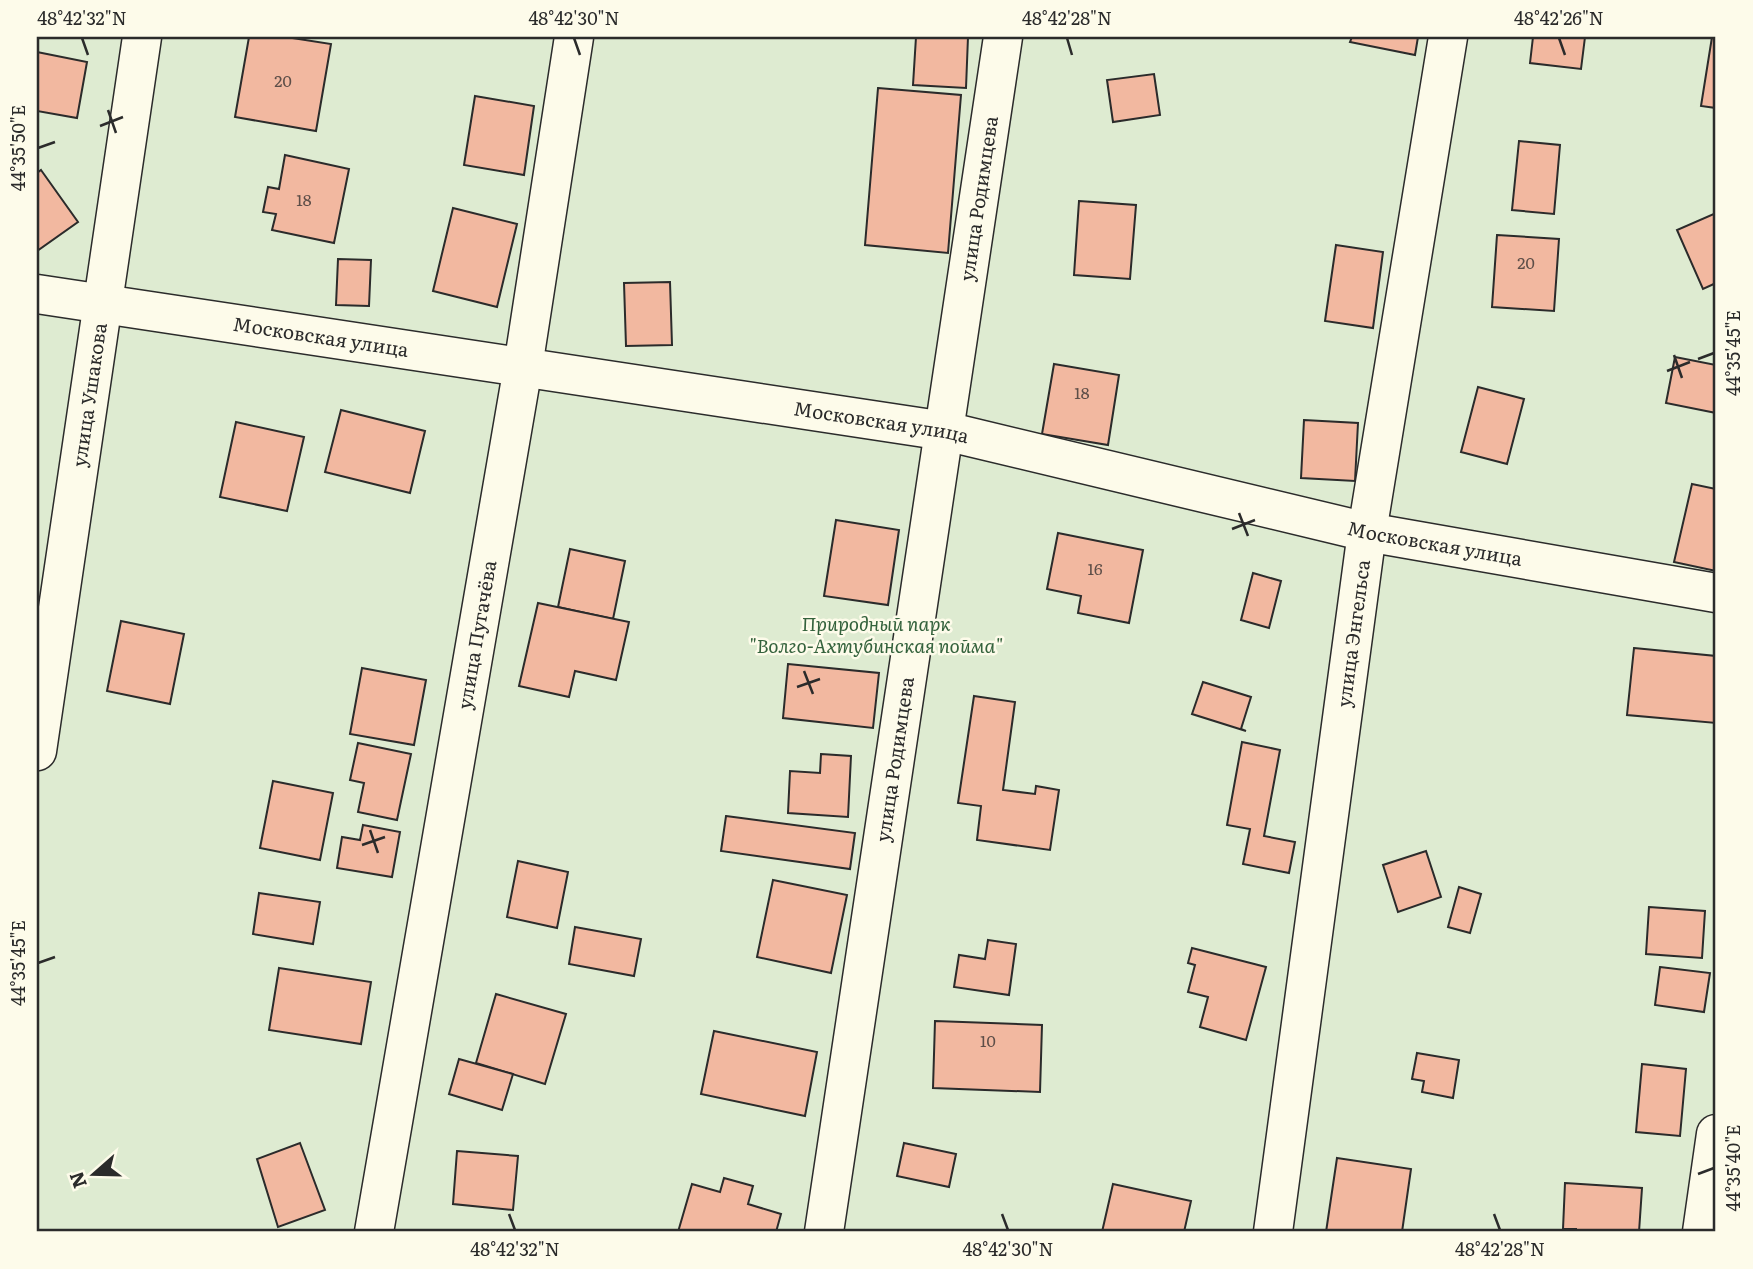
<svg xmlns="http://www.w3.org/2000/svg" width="1753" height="1269" viewBox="0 0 1753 1269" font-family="Literata,serif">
<rect width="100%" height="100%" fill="#fdfbea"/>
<rect fill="#deebd1" stroke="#74746e" stroke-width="2" x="37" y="37" width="1679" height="1195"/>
<g fill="#f2b8a0" stroke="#2b2b2b" stroke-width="2">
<path d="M249 37H286L331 44 316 131 235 117Z"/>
<path d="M916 37H968L966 88 913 85Z"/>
<path d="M1352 37H1418L1415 55 1350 42Z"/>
<path d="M1533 37H1585L1581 69 1530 63Z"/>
<path d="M1712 37H1716V108L1701 106Z"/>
<path d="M37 52 87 62 77 118 37 111Z"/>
<path d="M1154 74 1160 115 1113 122 1107 80Z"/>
<path d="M878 88 961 95 948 253 865 245Z"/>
<path d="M475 96 534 106 524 175 464 165Z"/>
<path d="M1519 141 1560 145 1554 214 1512 210Z"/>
<path d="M285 155 349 169 334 243 272 230 276 214 263 212 268 187 279 189Z"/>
<path d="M41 170 78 222 37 251V173Z"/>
<path d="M1079 201 1136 205 1130 279 1074 275Z"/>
<path d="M453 208 517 224 497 307 433 291Z"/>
<path d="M1716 213V283L1703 289 1677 230Z"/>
<path d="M1497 235 1559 239 1554 311 1492 307Z"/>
<path d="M1336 245 1383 252 1373 328 1325 321Z"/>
<path d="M338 259 371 260 369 306 336 305Z"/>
<path d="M670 282 672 345 626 346 624 283Z"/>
<path d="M1675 357 1716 365V413L1666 403Z"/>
<path d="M1054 364 1119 375 1108 445 1042 434Z"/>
<path d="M1478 387 1524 399 1507 464 1461 452Z"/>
<path d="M341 410 425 431 410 493 325 472Z"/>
<path d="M1304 420 1358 423 1355 481 1301 478Z"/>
<path d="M236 422 304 437 287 511 220 497Z"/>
<path d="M1692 484 1716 489V571L1674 562Z"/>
<path d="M836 520 899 530 888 605 824 596Z"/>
<path d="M1058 533 1143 550 1129 623 1078 613 1081 596 1047 589Z"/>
<path d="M570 549 625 561 613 619 558 607Z"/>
<path d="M1253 573 1281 581 1269 628 1241 620Z"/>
<path d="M538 603 629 622 616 680 575 671 569 697 519 686Z"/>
<path d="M121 621 184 634 170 704 107 691Z"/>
<path d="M1634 648 1716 656V723L1627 715Z"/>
<path d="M788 664 879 673 873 728 783 718Z"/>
<path d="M362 668 426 680 414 745 350 734Z"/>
<path d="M1203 682 1251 697 1241 729 1246 731 1192 714Z"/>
<path d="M974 696 1015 702 1003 790 1035 794 1036 786 1059 790 1050 850 977 840 981 806 958 803Z"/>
<path d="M1242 742 1280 750 1264 836 1295 842 1289 873 1243 864 1250 829 1227 825Z"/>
<path d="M358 743 411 754 397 820 358 812 364 783 350 780Z"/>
<path d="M821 754 851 756 848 817 788 813 790 771 820 773Z"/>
<path d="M273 781 333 793 320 860 260 848Z"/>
<path d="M726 816 855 833 850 869 721 851Z"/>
<path d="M363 825 400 832 392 877 337 868 342 837 360 840Z"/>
<path d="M1426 851 1441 897 1398 912 1383 865Z"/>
<path d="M518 861 568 872 557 928 507 917Z"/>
<path d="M773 880 847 895 831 973 757 957Z"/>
<path d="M1459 887 1481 894 1470 933 1448 927Z"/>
<path d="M259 893 320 902 313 944 253 934Z"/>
<path d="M1649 907 1705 911 1702 958 1646 954Z"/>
<path d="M575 927 641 939 634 976 569 964Z"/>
<path d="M988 940 1016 944 1009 995 954 987 959 955 985 959Z"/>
<path d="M1192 948 1266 967 1246 1040 1200 1027 1208 997 1188 992 1195 965 1188 963Z"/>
<path d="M1660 967 1710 973 1704 1012 1655 1005Z"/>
<path d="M279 968 371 982 361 1044 269 1030Z"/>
<path d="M496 994 566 1014 545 1084 476 1063Z"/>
<path d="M935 1021 1042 1025 1040 1092 933 1088Z"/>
<path d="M714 1031 817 1052 805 1116 701 1094Z"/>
<path d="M1417 1053 1459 1060 1453 1098 1422 1092 1424 1081 1412 1079Z"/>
<path d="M459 1059 513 1074 502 1110 449 1094Z"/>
<path d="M1642 1064 1686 1069 1680 1136 1636 1132Z"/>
<path d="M300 1143 325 1210 278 1227 257 1159Z"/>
<path d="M904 1143 956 1154 949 1187 897 1176Z"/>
<path d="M457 1151 518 1156 513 1210 453 1204Z"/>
<path d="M1337 1158 1411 1169 1402 1232H1326Z"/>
<path d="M724 1178 753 1186 748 1204 781 1214 776 1232H678L692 1184 720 1192Z"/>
<path d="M1565 1183 1642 1188 1639 1232H1576V1229H1563Z"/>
<path d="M1113 1184 1191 1201 1184 1232H1102Z"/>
</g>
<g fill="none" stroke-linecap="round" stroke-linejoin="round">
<g stroke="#2b2b2b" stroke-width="41">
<g id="minor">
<path id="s1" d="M37 294 945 431 1367 532 1716 593"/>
<path id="s2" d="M37 751 142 37"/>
<path id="s3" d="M374 1232 523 367 574 37"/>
<path id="s4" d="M824 1232 1003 37"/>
<path id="s5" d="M1273 1232 1367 532 1448 37"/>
<path d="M1702 1232 1716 1134"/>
</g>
</g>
<use href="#minor" stroke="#fdfbea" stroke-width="38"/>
</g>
<path fill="none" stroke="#2b2b2b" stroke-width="2.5" d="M82 38 88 55M574 38 580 55M1067 38 1072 55M1559 38 1565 55M108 110 116 133M100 126 123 117M38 148 55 142M1674 355 1682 378M1698 359 1714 353M1667 371 1690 362M1239 513 1248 536M1232 529 1255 520M804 671 813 694M797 687 820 679M370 830 378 853M362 845 385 837M38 963 55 957M1698 1174 1714 1168M509 1214 515 1230M1002 1214 1008 1230M1494 1214 1500 1230"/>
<g text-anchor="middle" stroke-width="5" stroke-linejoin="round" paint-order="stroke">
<g font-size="16" fill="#5d4e48">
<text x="283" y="87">20</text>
<text x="304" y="206">18</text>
<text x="1526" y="269">20</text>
<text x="1082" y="399">18</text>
<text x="1095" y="575">16</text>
<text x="988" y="1047">10</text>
</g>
<g font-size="19" fill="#2b2b2b" stroke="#fdfbea">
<text dy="7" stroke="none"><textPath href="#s4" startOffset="1045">улица Родимцева</textPath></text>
<text dy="7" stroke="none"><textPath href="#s1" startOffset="287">Московская улица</textPath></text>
<text dy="7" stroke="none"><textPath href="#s2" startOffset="360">улица Ушакова</textPath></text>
<text dy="7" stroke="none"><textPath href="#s1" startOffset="854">Московская улица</textPath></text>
<text dy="7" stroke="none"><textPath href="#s1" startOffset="1421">Московская улица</textPath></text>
<text dy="7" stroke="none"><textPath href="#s5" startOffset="604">улица Энгельса</textPath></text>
<text dy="7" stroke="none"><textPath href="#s3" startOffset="606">улица Пугачёва</textPath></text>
<text dy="7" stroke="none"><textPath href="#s4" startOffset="478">улица Родимцева</textPath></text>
</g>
<g font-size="19" font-style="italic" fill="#34623c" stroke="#fdfbea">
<text x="876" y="631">Природный парк<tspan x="876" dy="22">"Волго-Ахтубинская пойма"</tspan></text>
</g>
</g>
<rect width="1753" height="1269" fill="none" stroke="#fdfbea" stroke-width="77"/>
<g transform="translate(94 1174) rotate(250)" stroke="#fdfbea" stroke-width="5" paint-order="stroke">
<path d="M0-5L12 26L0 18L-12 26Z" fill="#2b2b2b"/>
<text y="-10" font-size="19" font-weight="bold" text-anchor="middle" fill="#2b2b2b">N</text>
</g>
<rect x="38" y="38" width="1676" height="1192" fill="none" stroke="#2b2b2b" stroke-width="2.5"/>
<g font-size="18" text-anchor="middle" fill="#2b2b2b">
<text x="82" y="25">48°42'32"N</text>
<text x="574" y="25">48°42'30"N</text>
<text x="1067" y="25">48°42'28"N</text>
<text x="1559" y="25">48°42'26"N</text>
<text transform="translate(19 148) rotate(-90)" y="6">44°35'50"E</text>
<text transform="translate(1734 353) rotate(-90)" y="6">44°35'45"E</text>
<text transform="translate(19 963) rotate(-90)" y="6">44°35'45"E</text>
<text transform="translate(1734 1168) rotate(-90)" y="6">44°35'40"E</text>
<text x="515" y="1256">48°42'32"N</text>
<text x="1008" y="1256">48°42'30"N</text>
<text x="1500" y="1256">48°42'28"N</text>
</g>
</svg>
